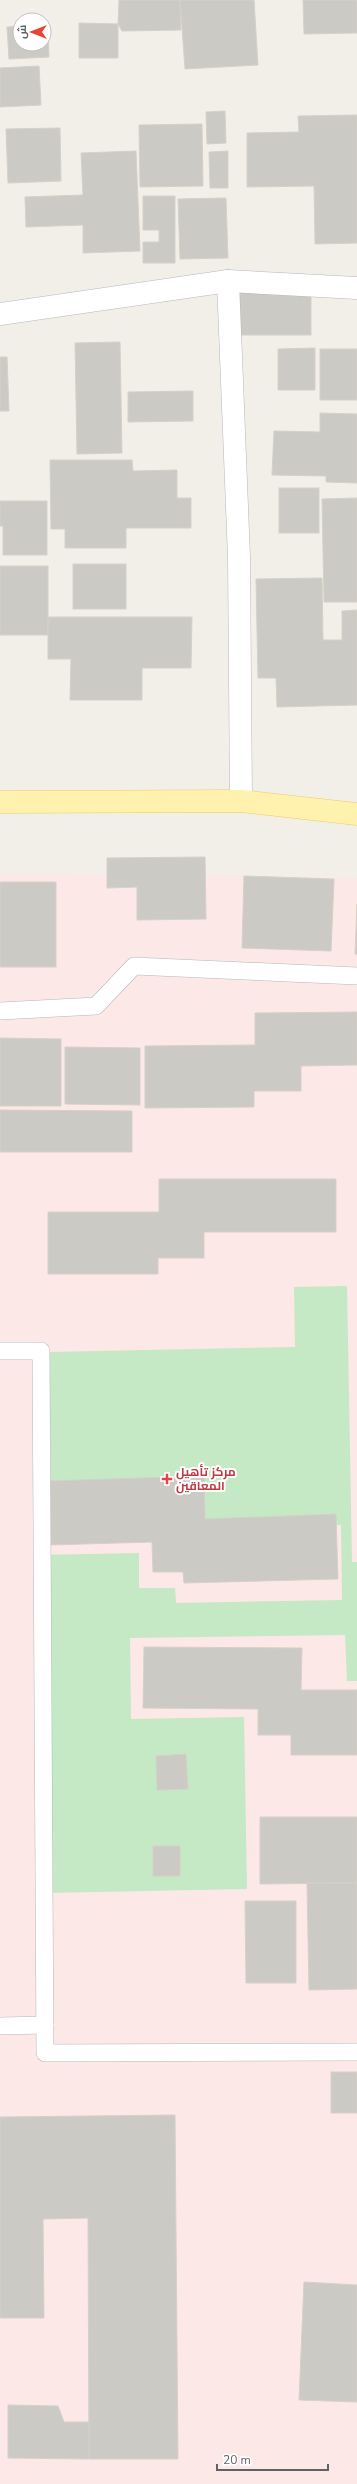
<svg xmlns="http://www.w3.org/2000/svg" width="357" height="2484" viewBox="0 0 357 2484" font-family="'Nunito Sans',Cairo,sans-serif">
<rect width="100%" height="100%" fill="#f1efe8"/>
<path fill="#fce8e6" d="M0 873 357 878V2484H0Z"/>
<path fill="#c5e8c5" d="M347 1286 352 1562H357V1681H347L345 1635 130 1638 131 1719 244 1717 247 1889 43 1893 37 1555 139 1553V1588H175L176 1603 342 1600 341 1525 200 1527 51 1485 49 1352 295 1347 294 1287Z"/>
<g fill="#cccac5" stroke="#d6d1c6">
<path d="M119 0H180L181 30 122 31 118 24Z"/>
<path d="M180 0H254L258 65 185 69Z"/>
<path d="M303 0H357V33L304 34Z"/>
<path d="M79 23 118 24V58H79Z"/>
<path d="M44 25H48L49 57 9 59 7 27 20 26V44H44Z"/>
<path d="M39 66 41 105 0 107V68Z"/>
<path d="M225 111 226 143 207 144 206 112Z"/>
<path d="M357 115V243L315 244 314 186 247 187V133L299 132 298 116Z"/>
<path d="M202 124 203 186 140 187 139 125Z"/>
<path d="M60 128 61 181 8 183 6 129Z"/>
<path d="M136 151 140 251 83 253V225L26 227 25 197 83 195 81 153Z"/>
<path d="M228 151V188H210L209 152Z"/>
<path d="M143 196H175V263H143V242H159V230H143Z"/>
<path d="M226 198 228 258 180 259 178 199Z"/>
<rect x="239" y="290" width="72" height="45"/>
<path d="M120 342 122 453 77 454 75 343Z"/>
<path d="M315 348V390H278V349Z"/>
<rect x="320" y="349" width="37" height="51"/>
<path d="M0 357H7L9 411H0Z"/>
<path d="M193 391V421L128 422V392Z"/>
<path d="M320 413 357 414V483L326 482V476L272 475 274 431 320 432Z"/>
<path d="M50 460H132L133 471 177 470V498H191V528H126V548H65V529H51Z"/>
<rect x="279" y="488" width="40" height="45"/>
<path d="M357 498V602H324L322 499Z"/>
<path d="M0 501H47V555H3V526H0Z"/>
<rect x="73" y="564" width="53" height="45"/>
<rect x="0" y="566" width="48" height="69"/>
<path d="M322 578 323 640H342V611L357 610V705L277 707 276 678H258L256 579Z"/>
<path d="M48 617H192L191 668H142V700H70L71 659H48Z"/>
<path d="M205 857 206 919 137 920V887L107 888V858Z"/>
<path d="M244 876 334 879 331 951 242 948Z"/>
<rect x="0" y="882" width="56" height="85"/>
<path d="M357 904V954H355Z"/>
<path d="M357 1012V1065L301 1066V1091H254V1107L145 1108V1046L255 1045V1013Z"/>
<path d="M0 1038 61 1039V1106H0Z"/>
<path d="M65 1047 140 1048V1105L65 1104Z"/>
<path d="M0 1110 132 1111V1152H0Z"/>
<path d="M159 1179H336V1232H204V1258H158V1274H48V1212H159Z"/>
<path d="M204 1476 205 1519 336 1514 338 1579 184 1583 183 1572H153L152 1542 49 1545 48 1481Z"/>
<path d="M144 1647 302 1648 301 1690H357V1755H291V1735H258V1709L143 1708Z"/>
<path d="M186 1754 188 1789 157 1790 156 1756Z"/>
<path d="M260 1817H357V1883L260 1884Z"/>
<rect x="153" y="1846" width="27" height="30"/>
<path d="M307 1883H357V1989L309 1990Z"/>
<path d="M245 1901H296V1983H246Z"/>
<rect x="331" y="2072" width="26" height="41"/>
<path d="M175 2115 178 2459H89L88 2218 43 2219 44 2318H0V2117Z"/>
<path d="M304 2282 357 2285V2402L299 2400Z"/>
<path d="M8 2405 58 2406 64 2422H89V2459L8 2458Z"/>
</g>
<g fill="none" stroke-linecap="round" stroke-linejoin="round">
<g stroke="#b5b8bc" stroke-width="18">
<g id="lane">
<path d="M0 1011 96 1006 134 966 357 976"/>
<path d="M0 1351H41L45 2053 357 2052"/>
<path d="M0 2026 45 2025"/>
</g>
</g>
<g stroke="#b5b8bc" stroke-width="23">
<g id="street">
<path d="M228 281 239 557 241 801"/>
<path d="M0 314 228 281 357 288"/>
</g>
</g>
<g stroke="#f2c960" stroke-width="23">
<path id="primary" d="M0 802 241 801 357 814"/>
</g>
<use href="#lane" stroke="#fff" stroke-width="17"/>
<use href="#street" stroke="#fff" stroke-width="22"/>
<use href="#primary" stroke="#fff2af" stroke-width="22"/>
</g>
<path fill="#e0444e" stroke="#fff" stroke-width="1.5" d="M165 1473h4v4h4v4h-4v4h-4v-4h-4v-4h4z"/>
<g text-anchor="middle" stroke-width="4" stroke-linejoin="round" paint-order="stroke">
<g font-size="12" font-weight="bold" fill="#be3a42" stroke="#fff" text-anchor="start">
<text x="176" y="1476">مركز تأهيل<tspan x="176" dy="14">المعاقين</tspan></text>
</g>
</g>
<g transform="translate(32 32) rotate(270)"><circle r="19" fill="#ffffff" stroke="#bfc1c3"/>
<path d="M0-3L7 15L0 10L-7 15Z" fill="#ea4335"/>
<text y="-6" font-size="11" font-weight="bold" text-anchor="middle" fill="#5f6368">ش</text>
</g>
<path d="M217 2464v6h111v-6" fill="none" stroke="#5f6368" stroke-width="2"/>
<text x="223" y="2464" font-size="12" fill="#5f6368" stroke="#ffffff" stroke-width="3" paint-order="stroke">20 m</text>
</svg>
